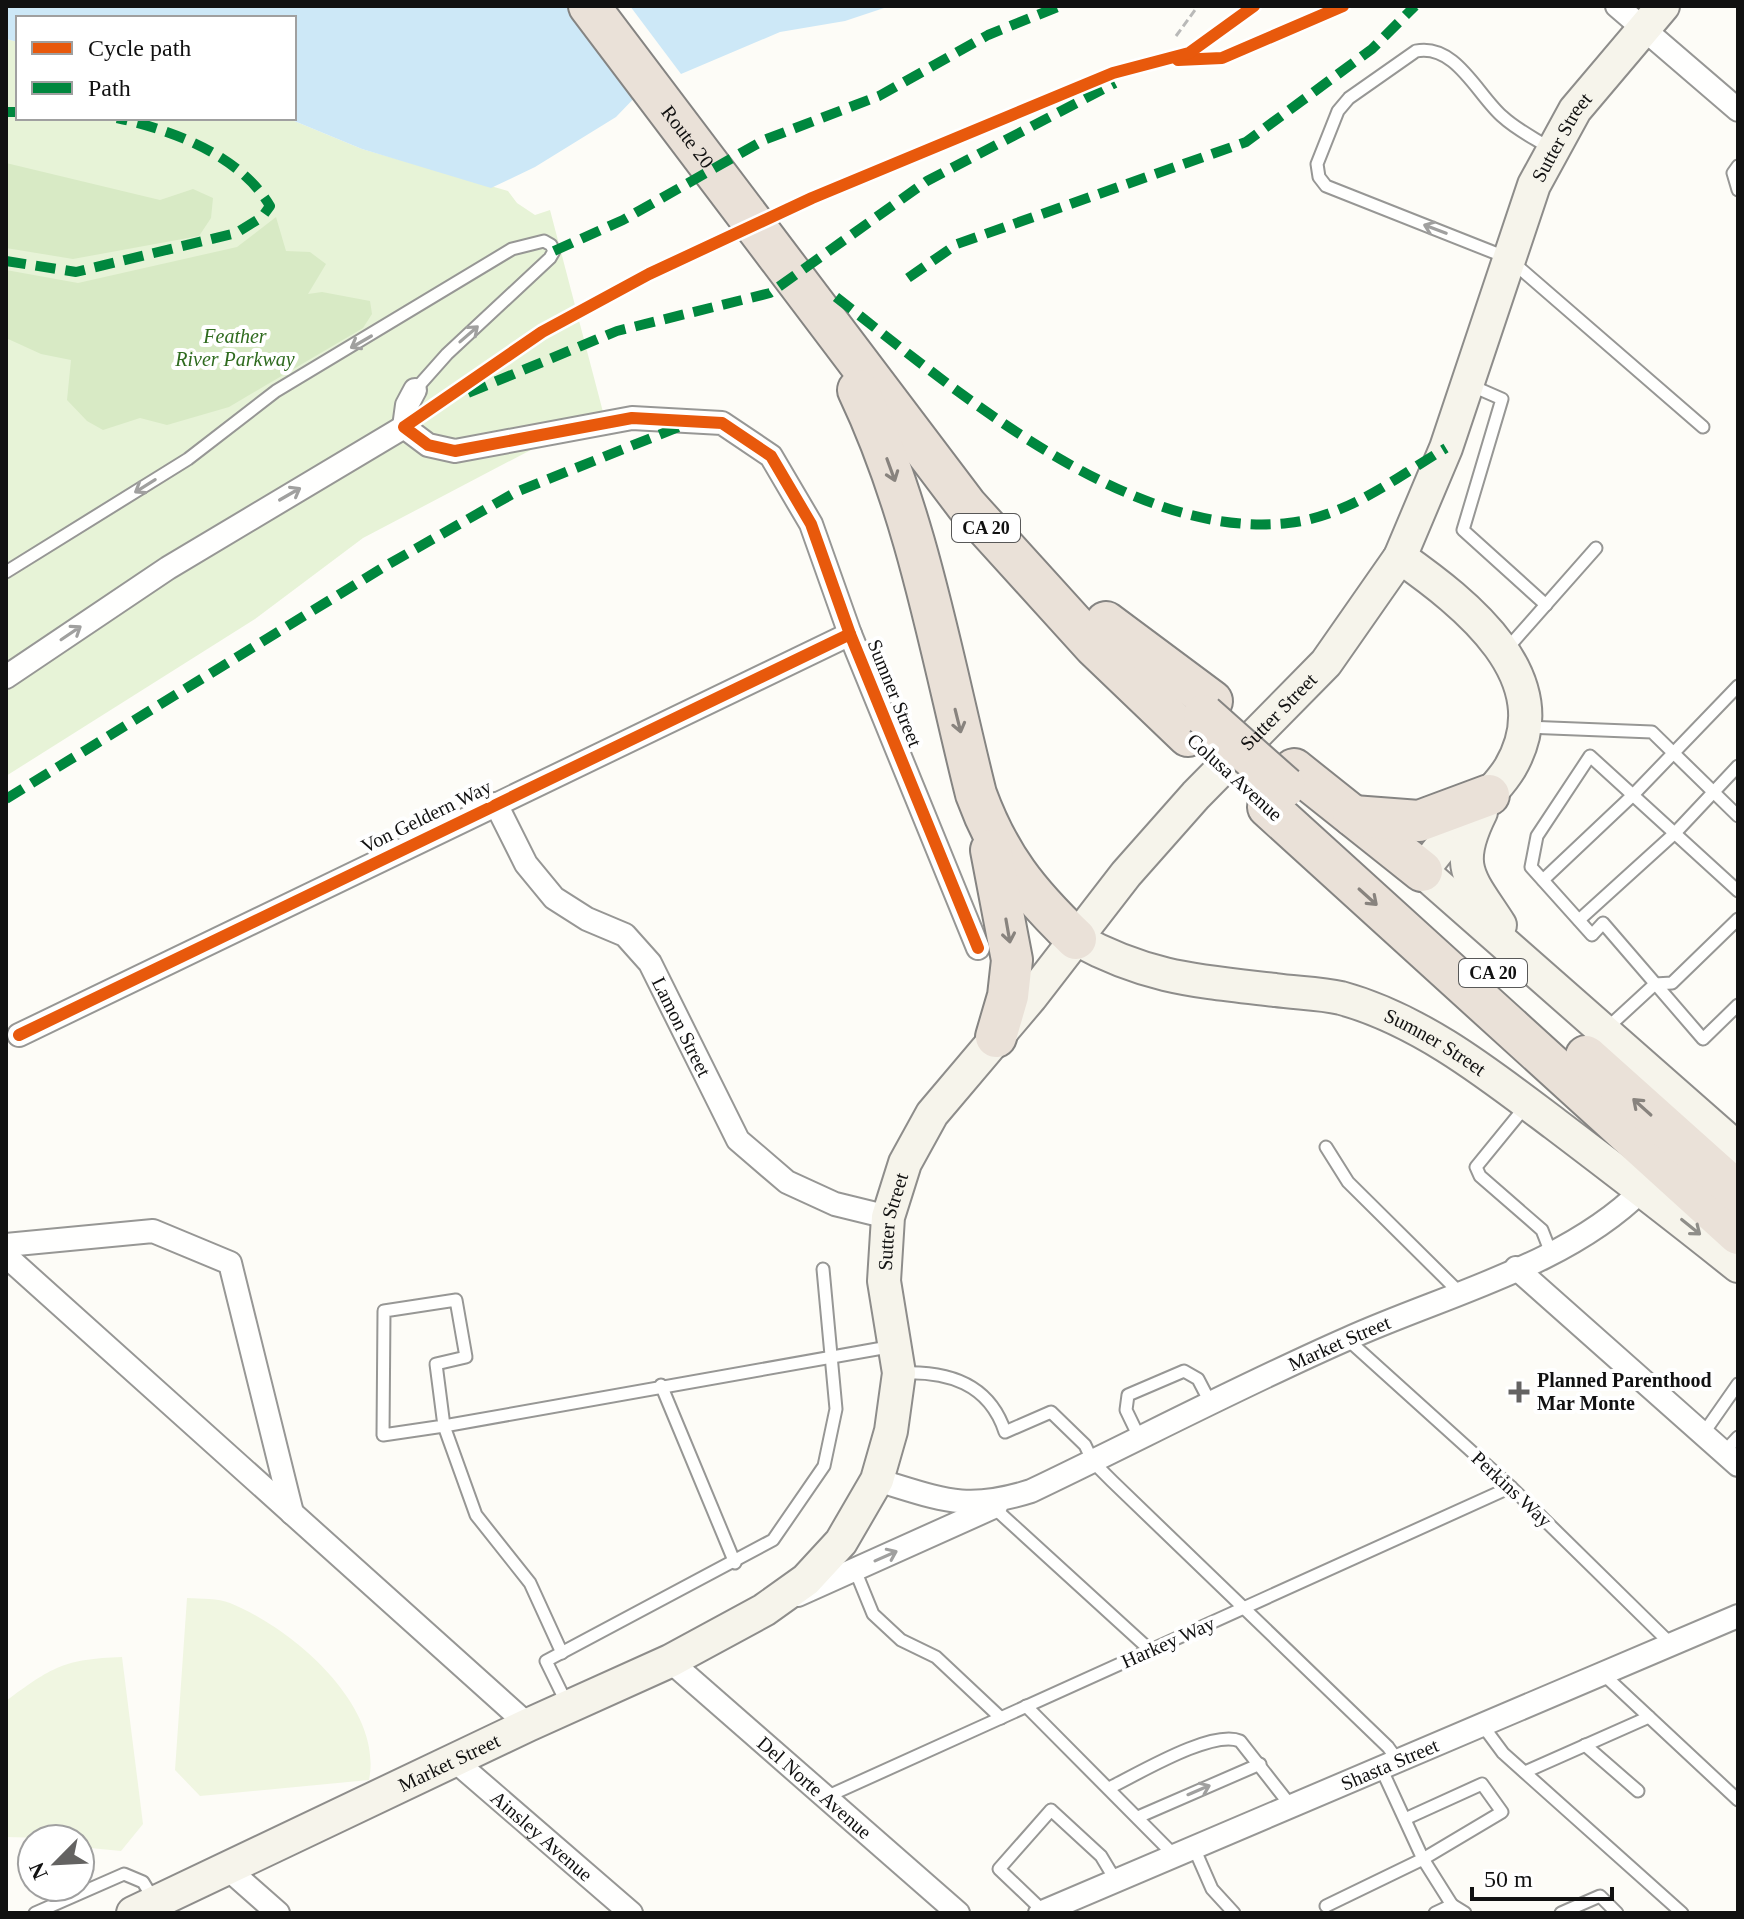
<svg xmlns="http://www.w3.org/2000/svg" width="1744" height="1919" viewBox="0 0 1744 1919" font-family="'Times New Roman',serif">
<rect width="100%" height="100%" fill="#fdfcf7"/>
<path fill="#e7f3d7" d="M6 39 18 42V118H287L362 149 508 191 517 203 535 215 550 210 603 412 363 538 255 619 6 776Z"/>
<g fill="#d8eac5">
<path d="M6 163 160 200 193 189 213 198 211 218 199 236 73 259 6 248Z"/>
<path d="M276 217 286 251 310 252 326 264 308 294 322 292 370 301 372 314 363 328 229 407 167 425 140 418 103 430 87 421 67 400 71 360 41 354 6 338V270L78 283 237 247Z"/>
</g>
<g fill="#f0f6e1">
<path d="M187 1598C201 1599 218 1598 230 1603 292 1628 384 1706 369 1780L200 1796 175 1770Z"/>
<path d="M122 1657 143 1824 121 1851 80 1847V1839L6 1837V1701C52 1667 64 1659 122 1657Z"/>
</g>
<path fill="#cde8f7" d="M6 6H890L845 21 780 32 641 91 616 117 535 167 491 188 362 149 287 118H294V18H18V42L6 39Z"/>
<path fill="#fdfcf7" d="M575 6H630L684 78 642 95Z"/>
<g fill="none" stroke-linecap="round" stroke-linejoin="round">
<g stroke="#979795" stroke-width="15">
<g id="lane">
<path d="M1551 149C1536 139 1517 130 1503 117 1478 96 1456 43 1416 51L1349 98 1338 111 1317 164 1319 177 1326 186 1508 258 1703 427"/>
<path d="M1738 166 1733 173 1738 190"/>
<path d="M1470 385 1502 399 1463 530 1546 605"/>
<path d="M6 572 188 459 276 391 512 249 544 241 551 245 554 251 550 258 447 354 415 390"/>
<path d="M1505 651 1596 548"/>
<path d="M1526 727 1652 732 1738 816"/>
<path d="M1543 880 1633 795 1738 686"/>
<path d="M1738 891 1590 756 1537 836 1531 867 1592 935 1603 923 1703 1039 1738 1005"/>
<path d="M1579 920 1675 833 1738 766"/>
<path d="M1605 1030 1655 984 1672 983 1738 919"/>
<path d="M1525 1107 1476 1167 1480 1176 1542 1230 1551 1253"/>
<path d="M1326 1147 1348 1182 1459 1292"/>
<path d="M456 1300 466 1357 436 1364 444 1426 383 1435 384 1311Z"/>
<path d="M1347 1339 1511 1487 1672 1645"/>
<path d="M901 1373C947 1371 989 1383 1005 1432L1051 1412 1085 1445 1093 1462 1112 1481 1388 1747 1398 1761"/>
<path d="M661 1385 735 1563"/>
<path d="M1703 1434 1738 1384"/>
<path d="M1140 1439 1126 1410 1128 1395 1184 1371 1198 1379 1211 1404"/>
<path d="M1724 1452 1738 1437"/>
<path d="M991 1505 1150 1650"/>
<path d="M855 1570 873 1614 901 1640 936 1657 1001 1718"/>
<path d="M562 1653 530 1583 476 1515 444 1426 894 1346"/>
<path d="M1603 1674 1738 1800"/>
<path d="M568 1706 546 1661 773 1540 824 1466 836 1409 823 1269"/>
<path d="M1026 1706 1175 1856"/>
<path d="M1483 1726 1503 1753 1682 1913"/>
<path d="M1585 1745 1638 1791"/>
<path d="M1381 1768 1423 1859 1452 1905"/>
<path d="M1525 1772 1649 1717"/>
<path d="M1109 1788C1138 1774 1212 1729 1240 1741L1291 1806"/>
<path d="M826 1797 1511 1487"/>
<path d="M1138 1817 1260 1764"/>
<path d="M1194 1848 1212 1889 1234 1913"/>
<path d="M1326 1906 1423 1859 1502 1812 1482 1784 1405 1819"/>
<path d="M1043 1911 999 1869 1051 1810 1101 1856 1116 1881"/>
<path d="M35 1913 124 1874 143 1882 154 1900"/>
<path d="M1435 1913 1452 1905 1465 1913"/>
<path d="M1561 1913 1600 1896 1617 1913"/>
</g>
</g>
<g stroke="#979795" stroke-width="26">
<g id="street">
<path d="M1617 6 1738 110"/>
<path d="M404 427 428 445 455 451 632 418 722 423 771 456 811 524 850 634 978 948"/>
<path d="M404 427 407 405 415 390"/>
<path d="M6 677 168 568 404 427"/>
<path id="s1" d="M496 804 526 864 554 898 587 919 625 935 650 963 738 1140 787 1182 835 1204 888 1217"/>
<path d="M19 1035 850 634"/>
<path d="M6 1245 153 1231 230 1263 292 1513"/>
<path d="M6 1256 528 1725"/>
<path d="M1516 1268 1738 1465"/>
<path id="s2" d="M877 1480C941 1499 965 1512 1031 1491 1136 1441 1240 1386 1347 1339 1444 1295 1566 1266 1642 1190"/>
<path d="M798 1595 996 1506"/>
<path id="s3" d="M670 1661 958 1913"/>
<path id="s4" d="M454 1760 631 1913"/>
<path d="M227 1868 278 1913"/>
<path id="s5" d="M1040 1913 1738 1616"/>
</g>
</g>
<g stroke="#8e8d8b" stroke-width="36">
<g id="secondary">
<path d="M1400 557C1465 603 1563 678 1510 768 1497 789 1478 805 1461 823 1447 838 1435 855 1422 871L1738 1149"/>
<path d="M1481 812C1453 868 1470 878 1500 925"/>
<path id="s6" d="M1076 939C1147 978 1196 981 1275 990 1296 993 1320 993 1341 998 1421 1020 1490 1075 1555 1124 1617 1171 1678 1218 1738 1266"/>
<path id="s7" d="M133 1913 528 1725 670 1661 764 1610 806 1580 841 1542 877 1480 891 1431 899 1373 884 1281 888 1217 905 1163 932 1114 1031 997 1126 874 1196 795 1326 663 1400 557 1446 448 1534 185 1575 110 1663 6"/>
</g>
</g>
<g stroke="#858482" stroke-width="44">
<g id="highway">
<path id="s8" d="M589 6 967 506 1094 646 1188 736"/>
<path d="M858 390C918 516 942 659 976 794 999 857 1028 893 1076 939"/>
<path d="M1106 622 1212 701"/>
<path d="M1294 769 1422 871"/>
<path d="M1268 807 1738 1234"/>
<path d="M1353 816 1419 821 1489 795"/>
<path d="M991 850 1012 960 1008 996 996 1037"/>
<path d="M1586 1056 1738 1192"/>
</g>
</g>
<path stroke="#b9b9b8" stroke-width="3" stroke-dasharray="8 4" stroke-linecap="butt" d="M1176 36 1198 6"/>
<use href="#lane" stroke="#fffffe" stroke-width="11"/>
<use href="#street" stroke="#fffffe" stroke-width="22"/>
<use href="#secondary" stroke="#f6f4eb" stroke-width="32"/>
<use href="#highway" stroke="#eae1d8" stroke-width="40"/>
<g stroke="#858482" stroke-width="44" stroke-linecap="butt">
<path id="highway-bridge" d="M1204 715 1285 787"/>
</g>
<use href="#highway-bridge" stroke="#eae1d8" stroke-width="40"/>
<g stroke="#00873e" stroke-width="10" stroke-dasharray="20 10" stroke-linecap="butt">
<path d="M6 112H18"/>
<path d="M554 251 623 220 764 140 879 96 988 35 1060 6"/>
<path d="M6 261 76 272 236 233 262 217 270 206C240 155 172 130 117 118"/>
<path d="M908 278 957 244 1246 142 1372 49 1415 6"/>
<path d="M836 297C954 389 1130 541 1288 523 1347 517 1397 477 1446 448"/>
<path d="M468 393 617 331 770 293 927 181 1115 83"/>
<path d="M6 799 387 565 516 492 681 426"/>
</g>
<g stroke="#fff" stroke-width="17">
<g id="cycleway">
<path d="M1178 60 1222 58 1343 6"/>
<path d="M978 948 850 634 811 524 771 456 722 423 632 418 455 451 428 445 404 427 542 332 649 274 812 198 1113 73 1189 53 1254 6"/>
<path d="M19 1035 850 634"/>
</g>
</g>
<use href="#cycleway" stroke="#e8590c" stroke-width="12"/>
</g>
<defs><path id="oneway-shaft" d="M-6 0H5M1.5-3L5.5 0L1.5 3" fill="none" stroke-width="1.6" stroke-linecap="round" stroke-linejoin="round" transform="scale(2)"/></defs>
<g stroke="#a0a09f">
<use href="#oneway-shaft" transform="translate(1435 229) rotate(-159)"/>
<use href="#oneway-shaft" transform="translate(469 334) rotate(-41)"/>
<use href="#oneway-shaft" transform="translate(361 342) rotate(150)"/>
<use href="#oneway-shaft" transform="translate(145 486) rotate(148)"/>
<use href="#oneway-shaft" transform="translate(290 494) rotate(-30)"/>
<use href="#oneway-shaft" transform="translate(71 633) rotate(-34)"/>
<use href="#oneway-shaft" transform="translate(886 1556) rotate(-24)"/>
<use href="#oneway-shaft" transform="translate(1199 1790) rotate(-23)"/>
</g>
<g stroke="#88837e">
<use href="#oneway-shaft" transform="translate(891 470) rotate(70)"/>
<use href="#oneway-shaft" transform="translate(958 721) rotate(76)"/>
<use href="#oneway-shaft" transform="translate(1368 897) rotate(42)"/>
<use href="#oneway-shaft" transform="translate(1008 931) rotate(80)"/>
<use href="#oneway-shaft" transform="translate(1642 1107) rotate(-138)"/>
</g>
<use stroke="#8f8e89" href="#oneway-shaft" transform="translate(1691 1227) rotate(39)"/>
<path fill="#646362" stroke="#fff" stroke-width="3" d="M1515 1380h8v8h8v8h-8v8h-8v-8h-8v-8h8z"/>
<g text-anchor="middle" stroke-width="8" stroke-linejoin="round" paint-order="stroke">
<g fill="#fff" stroke="#585858" stroke-width="2">
<rect x="952" y="514" width="68" height="28" rx="6"/>
<rect x="1459" y="959" width="68" height="28" rx="6"/>
</g>
<g font-size="18" font-weight="bold" fill="#111">
<text x="986" y="534">CA 20</text>
<text x="1493" y="979">CA 20</text>
</g>
<g font-size="20" fill="#111" stroke="#fff">
<text dy="7" stroke="none"><textPath href="#s8" startOffset="164">Route 20</textPath></text>
<text dy="7" stroke="none"><textPath href="#s7" startOffset="2434">Sutter Street</textPath></text>
<text transform="translate(895 693) rotate(68)" y="7">Sumner Street</text>
<text dy="7" stroke="none"><textPath href="#s7" startOffset="1786">Sutter Street</textPath></text>
<text transform="translate(1235 777) rotate(42)" y="7">Colusa Avenue</text>
<text transform="translate(426 816) rotate(-26)" y="7">Von Geldern Way</text>
<text dy="7" stroke="none"><textPath href="#s1" startOffset="300">Lamon Street</textPath></text>
<text dy="7" stroke="none"><textPath href="#s6" startOffset="378">Sumner Street</textPath></text>
<text dy="7" stroke="none"><textPath href="#s7" startOffset="1138">Sutter Street</textPath></text>
<text dy="7" stroke="none"><textPath href="#s2" startOffset="500">Market Street</textPath></text>
<text transform="translate(1512 1489) rotate(43)" y="7">Perkins Way</text>
<text transform="translate(1168 1642) rotate(-24)" y="7">Harkey Way</text>
<text dy="7" stroke="none"><textPath href="#s7" startOffset="350">Market Street</textPath></text>
<text dy="7" stroke="none"><textPath href="#s5" startOffset="380">Shasta Street</textPath></text>
<text dy="7" stroke="none"><textPath href="#s3" startOffset="192">Del Norte Avenue</textPath></text>
<text dy="7" stroke="none"><textPath href="#s4" startOffset="116">Ainsley Avenue</textPath></text>
</g>
<g font-size="20" font-style="italic" fill="#2f6b1f" stroke="#fff">
<text x="235" y="343">Feather<tspan x="235" dy="23">River Parkway</tspan></text>
</g>
<g font-size="20" font-weight="bold" fill="#111" stroke="#fff" text-anchor="start">
<text x="1537" y="1387">Planned Parenthood<tspan x="1537" dy="23">Mar Monte</tspan></text>
</g>
</g>
<rect width="1744" height="1919" fill="none" stroke="#111111" stroke-width="16"/>
<rect x="16" y="16" width="280" height="104" fill="#ffffff" stroke="#a0a0a0" stroke-width="2"/>
<rect x="32" y="42" width="40" height="12" fill="#e8590c" stroke="#a0a0a0" stroke-width="2"/>
<text x="88" y="56" font-size="24" fill="#111111">Cycle path</text>
<rect x="32" y="82" width="40" height="12" fill="#00873e" stroke="#a0a0a0" stroke-width="2"/>
<text x="88" y="96" font-size="24" fill="#111111">Path</text>
<g transform="translate(56 1863) rotate(246)"><circle r="38" fill="#ffffff" stroke="#a0a0a0" stroke-width="2"/>
<path d="M0-6L14 30L0 20L-14 30Z" fill="#646362"/>
<text y="-12" font-size="22" font-weight="bold" text-anchor="middle" fill="#111111">N</text>
</g>
<path d="M1472 1887v12h140v-12" fill="none" stroke="#111111" stroke-width="4"/>
<text x="1484" y="1887" font-size="24" fill="#111111" stroke="#ffffff" stroke-width="6" paint-order="stroke">50 m</text>
</svg>
